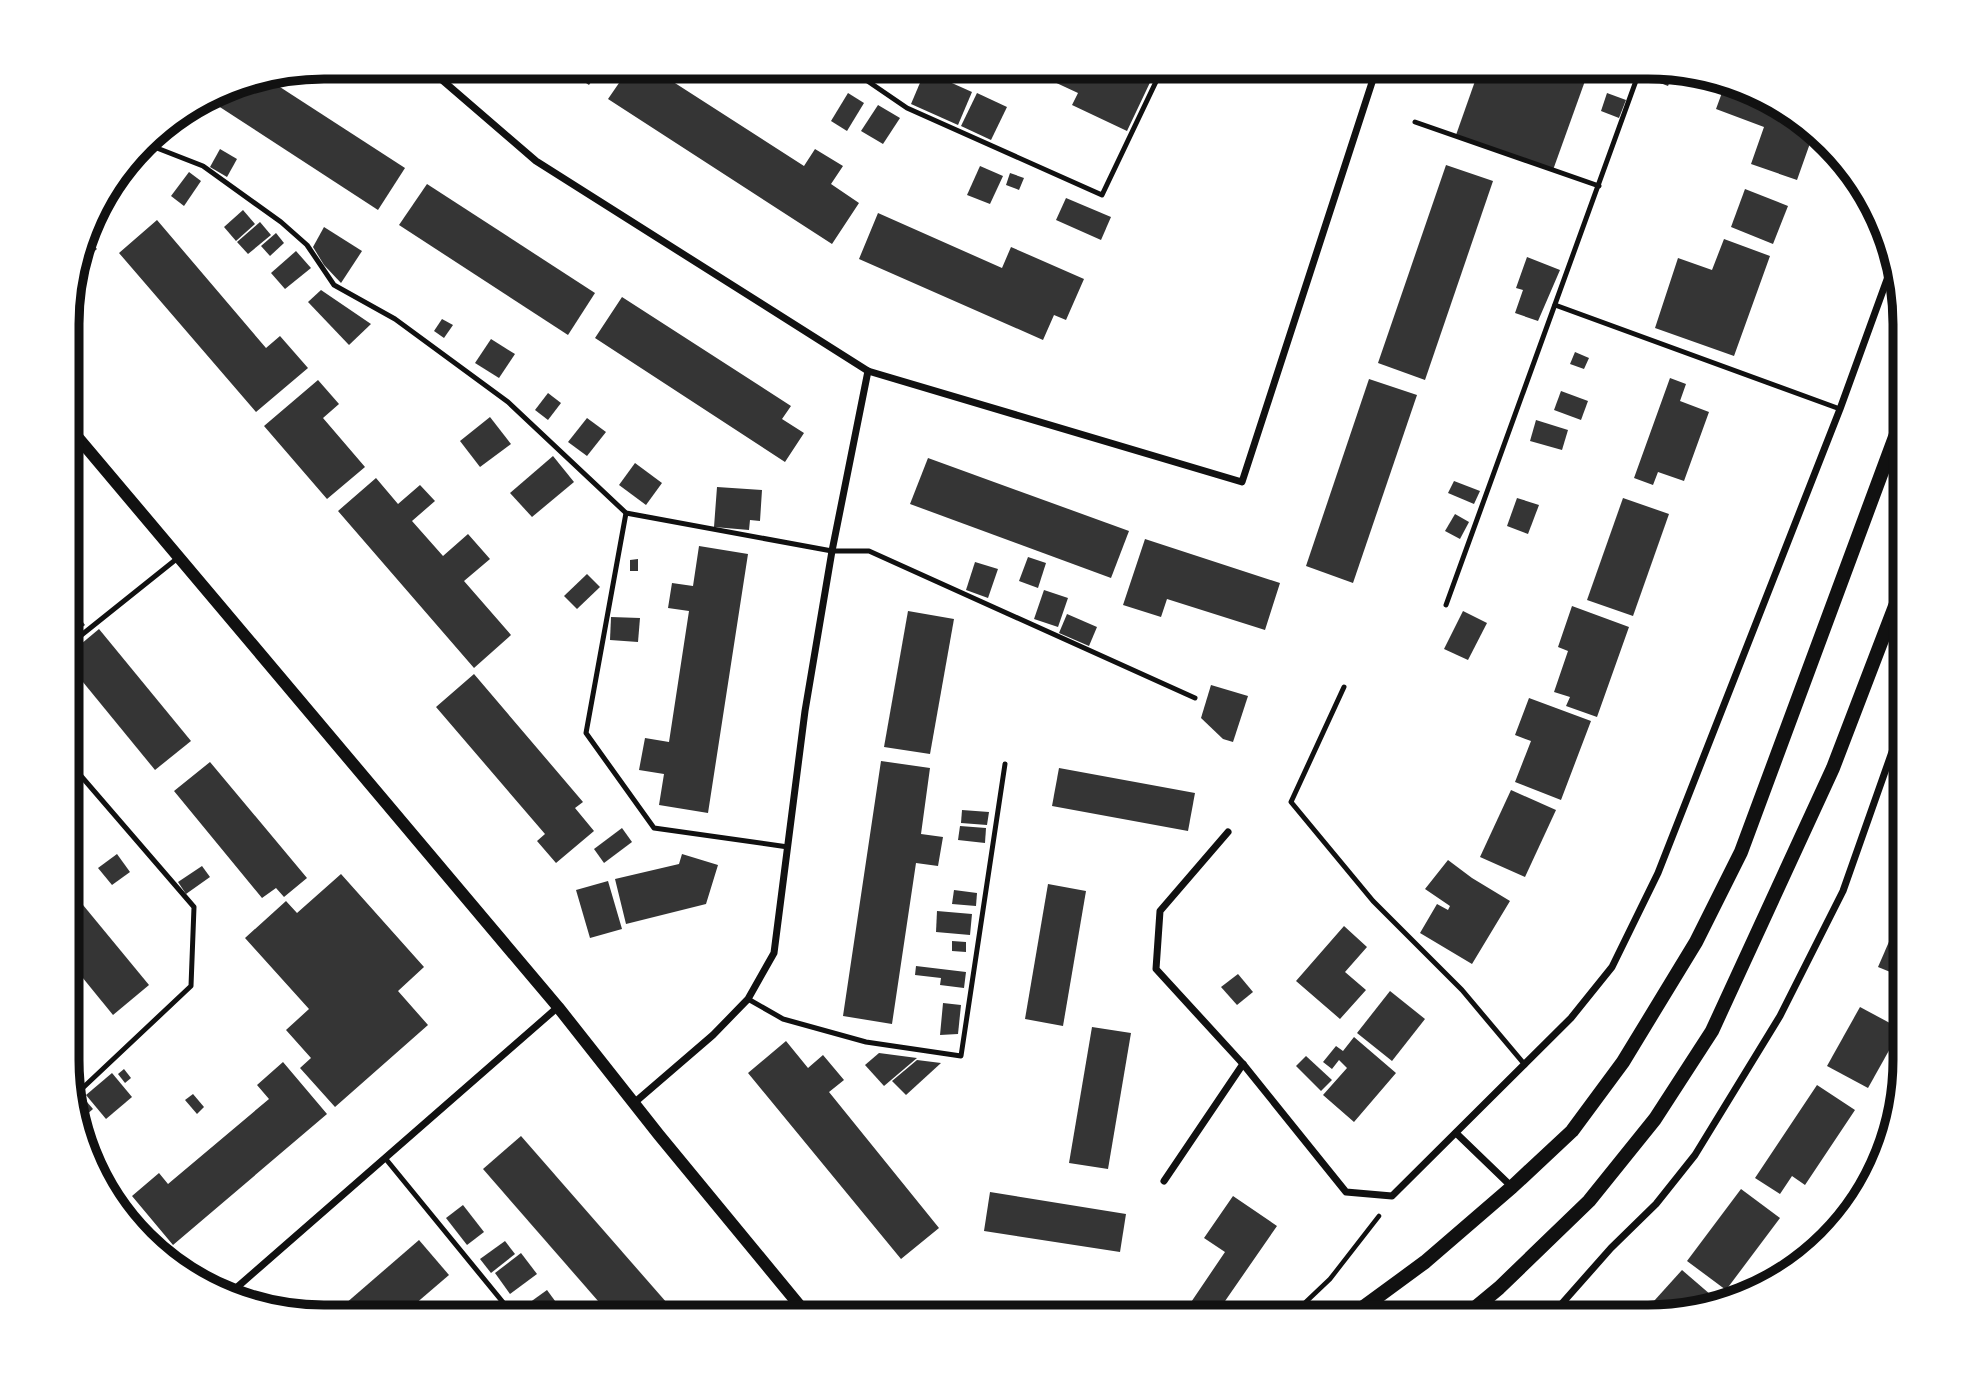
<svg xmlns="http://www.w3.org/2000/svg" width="1972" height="1384" viewBox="0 0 1972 1384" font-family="'IBM Plex Sans',sans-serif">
<rect width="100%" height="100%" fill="#fff"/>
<g fill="#353535">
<path d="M562 67H601L589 85Z"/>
<path d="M630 67H650L804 166 815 149 843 166 831 184 859 203 832 244 608 99Z"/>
<path d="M1022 67H1138L1154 74 1127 131 1072 105 1078 93Z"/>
<path d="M1480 67H1590L1553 170 1456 135Z"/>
<path d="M1661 67 1675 69 1668 86 1655 81Z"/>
<path d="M925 71 972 92 958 125 911 104Z"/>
<path d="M266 78 405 168 378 210 209 100 213 94 226 86Z"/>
<path d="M1727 79 1804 119 1814 132 1797 180 1751 164 1764 127 1716 109Z"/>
<path d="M848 93 864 103 847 131 831 121Z"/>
<path d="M977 93 1007 107 991 140 961 126Z"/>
<path d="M1607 93 1626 100 1619 118 1601 111Z"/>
<path d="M878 105 900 118 883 144 861 131Z"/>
<path d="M220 149 237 159 227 177 210 167Z"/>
<path d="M1446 165 1493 181 1425 380 1378 363Z"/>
<path d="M980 166 1003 176 990 204 967 195Z"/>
<path d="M189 172 201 181 184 206 171 196Z"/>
<path d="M1010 173 1024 178 1019 190 1006 185Z"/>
<path d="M427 184 595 293 568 335 399 225Z"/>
<path d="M1745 189 1788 206 1773 244 1731 227Z"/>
<path d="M1066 198 1111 217 1101 240 1056 220Z"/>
<path d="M243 210 255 224 236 241 224 227Z"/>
<path d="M878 213 1002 268 1011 247 1084 279 1066 320 1054 315 1043 340 859 259Z"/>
<path d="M157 220 266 348 280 336 308 368 256 412 119 253Z"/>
<path d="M260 222 271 235 248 254 237 242Z"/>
<path d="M324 227 362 251 341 283 324 265 313 247Z"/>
<path d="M276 233 284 243 270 256 261 246Z"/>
<path d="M85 236 97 249 76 267 83 245Z"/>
<path d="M1724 239 1770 256 1734 356 1655 328 1678 258 1712 270Z"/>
<path d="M296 251 311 268 285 289 271 273Z"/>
<path d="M1527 257 1560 270 1538 321 1515 313 1523 290 1516 288Z"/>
<path d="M321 290 371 324 349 345 308 302Z"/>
<path d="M622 297 791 406 782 419 804 433 785 462 595 338Z"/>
<path d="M442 319 453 325 444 338 434 331Z"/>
<path d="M491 339 515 354 499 378 475 363Z"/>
<path d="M1575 352 1589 358 1584 369 1570 364Z"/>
<path d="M1670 378 1686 384 1680 401 1709 412 1684 481 1658 472 1653 485 1634 478Z"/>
<path d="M1369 379 1417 395 1353 583 1306 566Z"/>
<path d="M318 380 339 404 323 418 365 467 327 499 264 426Z"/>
<path d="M1561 391 1588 401 1581 420 1554 410Z"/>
<path d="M548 393 561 403 548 420 535 410Z"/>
<path d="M490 417 511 444 480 467 460 441Z"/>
<path d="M587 418 606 432 587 456 568 442Z"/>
<path d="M1536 420 1568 430 1562 450 1530 441Z"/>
<path d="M553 456 574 482 532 517 510 493Z"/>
<path d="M928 458 1129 531 1111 578 910 504Z"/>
<path d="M635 463 662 483 646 505 619 485Z"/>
<path d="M376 478 398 504 420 485 435 501 412 521 443 556 468 534 490 559 464 581 511 635 474 668 338 511Z"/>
<path d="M1454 481 1480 491 1474 504 1448 493Z"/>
<path d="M717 487 762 490 760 521 750 520 749 530 714 527Z"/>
<path d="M1517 498 1539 505 1528 534 1507 526Z"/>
<path d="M1623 498 1669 514 1633 616 1587 600Z"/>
<path d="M1455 514 1469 522 1460 539 1445 531Z"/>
<path d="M1145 539 1280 583 1265 630 1167 599 1161 617 1123 605Z"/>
<path d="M699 546 748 554 708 813 659 805 664 774 639 770 645 738 669 742 689 611 668 608 672 583 693 586Z"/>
<path d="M1028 557 1046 563 1038 588 1019 581Z"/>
<path d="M638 559V571H630V560Z"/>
<path d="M975 562 998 569 988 598 966 590Z"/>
<path d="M587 574 600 587 577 609 564 596Z"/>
<path d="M1044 590 1068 598 1058 627 1034 619Z"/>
<path d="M1572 606 1629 627 1597 717 1566 706 1570 697 1554 692 1568 651 1558 647Z"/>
<path d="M72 607 85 625 69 638V609Z"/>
<path d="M908 611 954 619 930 754 884 747Z"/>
<path d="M1463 611 1487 623 1468 660 1444 649Z"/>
<path d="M1067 614 1097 627 1089 646 1059 633Z"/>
<path d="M611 617 640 618 638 642 610 640Z"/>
<path d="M99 629 191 741 155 770 69 665V654Z"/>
<path d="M474 674 583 802 575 808 594 831 556 863 537 841 545 834 436 707Z"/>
<path d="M1211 685 1248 696 1233 742 1223 739 1201 718Z"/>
<path d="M1529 698 1591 721 1561 800 1515 782 1531 741 1515 735Z"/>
<path d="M881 761 930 768 921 834 943 837 938 866 916 863 892 1024 843 1016Z"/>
<path d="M210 762 307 878 284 897 276 888 262 898 174 791Z"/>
<path d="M1059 768 1195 793 1188 831 1052 806Z"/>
<path d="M1511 790 1556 810 1525 877 1480 857Z"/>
<path d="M962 810 989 812 987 825 961 823Z"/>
<path d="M960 826 986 828 985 843 958 840Z"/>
<path d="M622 828 632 842 604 863 594 849Z"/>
<path d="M117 854 130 872 112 885 98 868Z"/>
<path d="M682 854 718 865 706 904 626 924 615 879 679 864Z"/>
<path d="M1448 860 1472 878 1510 901 1472 964 1420 933 1437 904 1448 910 1450 906 1425 889Z"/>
<path d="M202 866 210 877 186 894 178 882Z"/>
<path d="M341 874 424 967 398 991 428 1025 335 1107 300 1068 311 1058 286 1030 309 1009 245 938 286 901 297 913Z"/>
<path d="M608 881 622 929 590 938 576 890Z"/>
<path d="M1048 884 1086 891 1063 1026 1025 1019Z"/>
<path d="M69 888 149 985 113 1015 69 961Z"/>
<path d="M954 890 977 893 976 906 952 904Z"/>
<path d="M1905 905V978L1878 967Z"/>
<path d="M937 911 972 914 970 935 936 932Z"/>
<path d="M1344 926 1367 947 1345 972 1366 990 1340 1019 1296 981Z"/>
<path d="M952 941 966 942V952L952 951Z"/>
<path d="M916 966 966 972 964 988 940 985 941 978 915 975Z"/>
<path d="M1238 974 1253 992 1237 1005 1221 987Z"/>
<path d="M1905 981V1003L1897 999Z"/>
<path d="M1390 991 1425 1019 1392 1061 1357 1033Z"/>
<path d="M943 1003 961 1005 958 1034 940 1035Z"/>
<path d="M1860 1007 1901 1029 1868 1088 1827 1066Z"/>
<path d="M1092 1027 1131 1033 1108 1169 1069 1163Z"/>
<path d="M1354 1037 1396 1073 1354 1122 1323 1095 1347 1068 1339 1060 1332 1069 1323 1062 1336 1046 1343 1051Z"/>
<path d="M786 1041 808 1068 823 1055 844 1080 829 1092 939 1228 901 1259 748 1073Z"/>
<path d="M879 1053 917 1058 884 1086 865 1065Z"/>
<path d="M1306 1056 1332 1080 1321 1091 1296 1066Z"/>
<path d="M917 1060 941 1063 906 1095 892 1081Z"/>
<path d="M283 1062 327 1114 173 1245 132 1196 159 1173 168 1184 269 1099 257 1085Z"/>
<path d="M124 1069 131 1078 125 1083 118 1074Z"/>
<path d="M112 1073 132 1097 106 1119 86 1095Z"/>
<path d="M1817 1085 1855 1110 1805 1185 1792 1176 1780 1194 1755 1178Z"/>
<path d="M193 1094 204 1107 197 1114 185 1100Z"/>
<path d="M81 1095 93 1109 78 1122 72 1103Z"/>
<path d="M521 1136 667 1303 651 1317H612L483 1169Z"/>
<path d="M1741 1189 1780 1218 1726 1290 1687 1261Z"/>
<path d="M990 1192 1126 1214 1120 1252 984 1231Z"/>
<path d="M1233 1196 1277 1226 1214 1317H1181L1225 1252 1204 1238Z"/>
<path d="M463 1205 484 1232 467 1245 446 1218Z"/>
<path d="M419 1240 449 1275 400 1317H330Z"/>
<path d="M505 1241 515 1254 491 1273 480 1259Z"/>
<path d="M521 1253 537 1274 510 1294 495 1273Z"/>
<path d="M1682 1270 1718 1301 1667 1313 1654 1301Z"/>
<path d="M547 1290 558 1305 542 1317H528L522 1308Z"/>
</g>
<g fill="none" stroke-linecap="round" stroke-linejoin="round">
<path stroke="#111" stroke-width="4.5" d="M1290 1317 1330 1279 1379 1216"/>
<g stroke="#111" stroke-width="5">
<path d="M847 67 907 108 1102 195 1163 67"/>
<path d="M1415 122 1599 186"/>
<path d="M144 143 203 166 281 222 307 245 334 285 395 319 508 402 626 513 832 551H869L1195 698"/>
<path d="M1555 305 1840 409"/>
<path d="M626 513 586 733 654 828 788 847"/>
<path d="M1446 605 1641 67"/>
<path d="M69 645 179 557"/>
<path d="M1344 687 1291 802 1373 901 1462 990 1525 1065"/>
<path d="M69 762 194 907 191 986 71 1099"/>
<path d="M748 999 783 1019 866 1042 961 1056 1005 764"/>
<path d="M385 1158 515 1317"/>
<path d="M96 1174 176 1269"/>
</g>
<g stroke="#111" stroke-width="7">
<path d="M427 67 536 161 868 371 1242 482 1377 67"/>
<path d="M1228 832 1160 911 1156 969 1243 1064 1346 1192 1392 1196 1571 1018 1612 967 1658 873 1840 409 1893 263"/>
<path d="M634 1103 713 1035 748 999 774 953 805 711 832 551 868 371"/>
<path d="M1456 1133 1512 1187"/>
<path d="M1164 1181 1243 1064"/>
<path d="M227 1296 558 1007"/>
<path d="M1558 1310 1567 1317"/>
<path d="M1550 1317 1611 1248 1656 1204 1695 1155 1780 1016 1843 891 1905 715"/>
</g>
<path stroke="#111" stroke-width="12" d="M69 427 558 1007 659 1135 809 1317"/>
<g stroke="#111" stroke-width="14">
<path d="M1350 1317 1425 1262 1512 1187 1572 1131 1623 1062 1696 942 1741 852 1905 410"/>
<path d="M1464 1317 1499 1288 1589 1201 1655 1119 1712 1031 1833 768 1905 580"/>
</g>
</g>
<path d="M0 0H1972V1384H0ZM324 79H1648A245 245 0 0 1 1893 324V1060A245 245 0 0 1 1648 1305H324A245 245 0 0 1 79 1060V324A245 245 0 0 1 324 79Z" fill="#fff" fill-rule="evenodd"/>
<path fill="none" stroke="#111" stroke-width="9" d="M324 79H1648A245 245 0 0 1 1893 324V1060A245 245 0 0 1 1648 1305H324A245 245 0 0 1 79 1060V324A245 245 0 0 1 324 79Z"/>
</svg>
